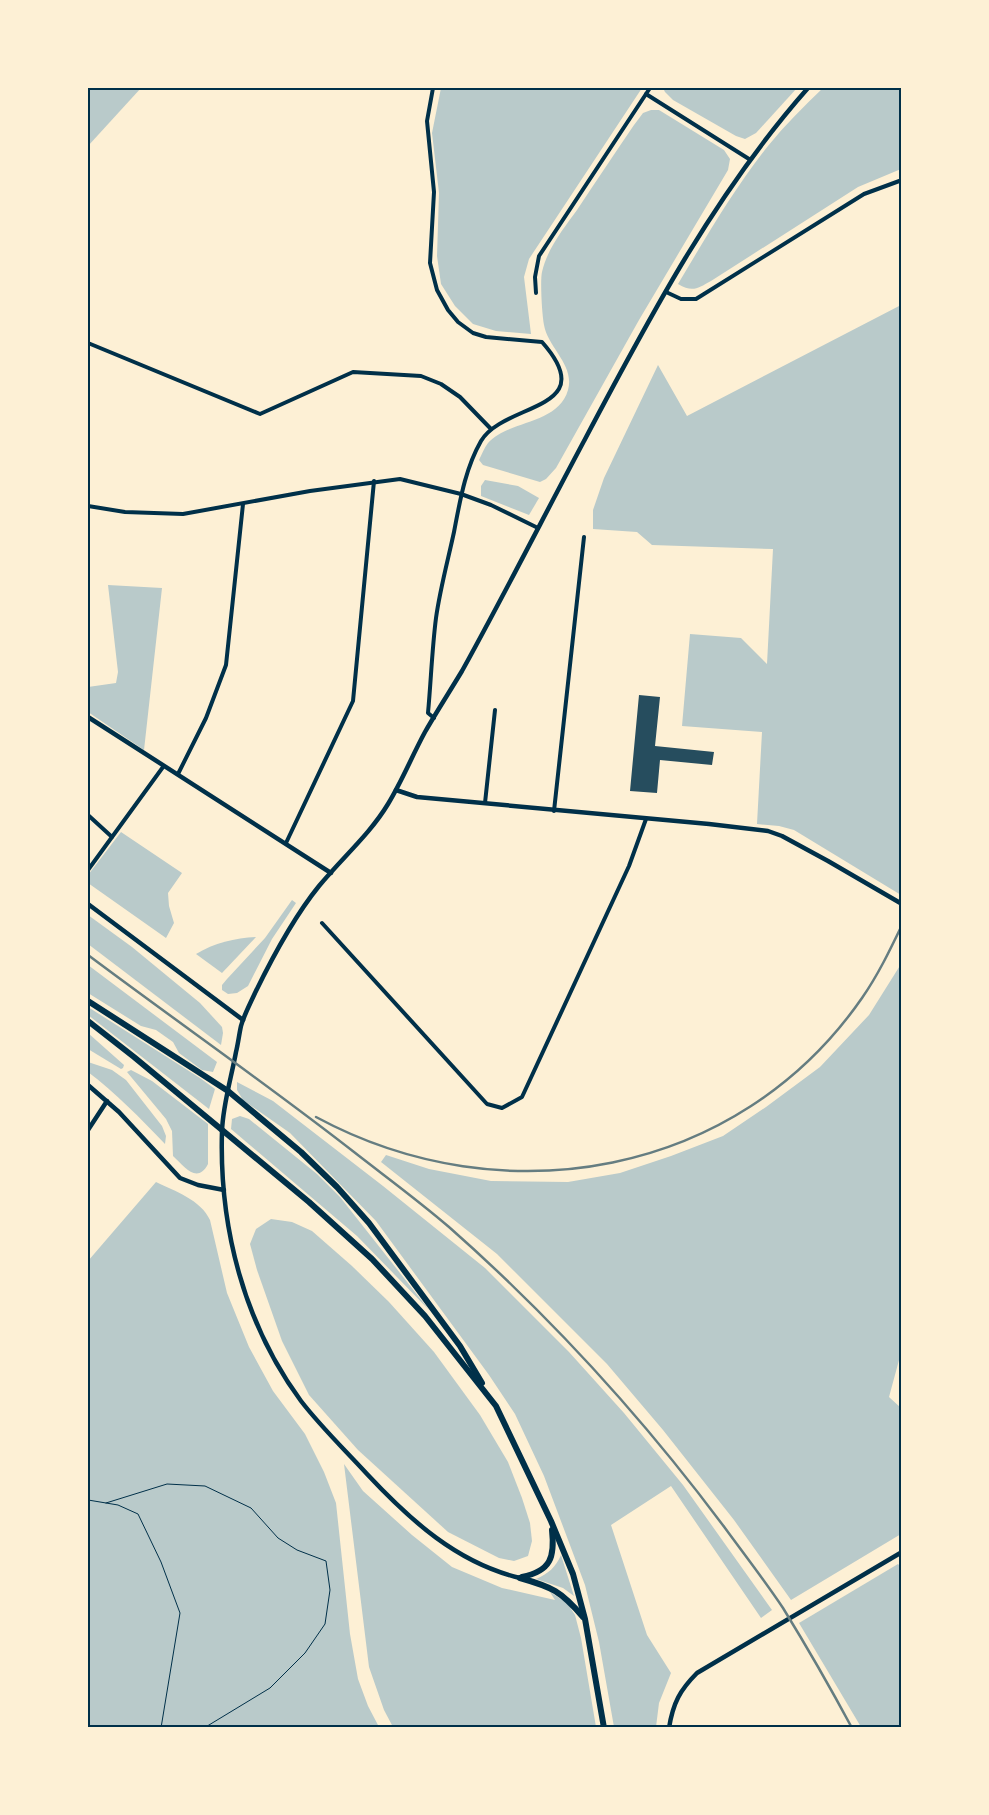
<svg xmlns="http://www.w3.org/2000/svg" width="989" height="1815" viewBox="0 0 989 1815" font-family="'Golos Text',sans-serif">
<rect width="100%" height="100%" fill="#fdf0d5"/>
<g fill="#b9caca">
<path d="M88 88H141L88 146Z"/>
<path d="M441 88H642L529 259 524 277 531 334 496 331 473 324 455 306 441 284 437 256 439 193 432 133Z"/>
<path d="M663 88H797L756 133 745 139 736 136 673 100 665 92Z"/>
<path d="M823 88H901V169L858 187 711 281C698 288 693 293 678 284 706 237 734 189 768 146 785 125 804 106 823 88Z"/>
<path d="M651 110H659L724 150 730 159 728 170 639 320 556 468 546 479 540 482 483 465 479 460C482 454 484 448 488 443 508 420 558 425 568 390 575 365 548 348 544 325 542 315 540 281 542 272 547 249 564 228 577 210 596 181 615 153 634 125L643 113Z"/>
<path d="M901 305V895L794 830 779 826 757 824 762 732 682 726 690 634 741 638 767 664 773 549 652 545 637 532 593 529V510L604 478 658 365 687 416Z"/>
<path d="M485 480 518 486 539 498 529 515 481 496V486Z"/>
<path d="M108 585 162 588 144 750 88 712V687L116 683 118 672Z"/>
<path d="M121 832 182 873 168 893 169 906 174 923 166 938 88 883V875Z"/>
<path d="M292 900 296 903 272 939 248 986 237 993 228 994 222 990V985L227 979 265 938Z"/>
<path d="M88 915 132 947 200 1003 222 1027 223 1033 221 1045 88 944Z"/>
<path d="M256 937 222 973 196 954C214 943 235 938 256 937Z"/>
<path d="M901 964 902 1349 889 1397 901 1408V1534L791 1600 734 1520 663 1430 607 1364 497 1254 381 1162 386 1155 429 1169 491 1181 568 1182 620 1173 671 1156 723 1136 766 1107 820 1067 869 1015Z"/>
<path d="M88 965 217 1062 213 1072 202 1070 179 1053 173 1042 156 1030 141 1026 88 993Z"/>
<path d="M88 1007 200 1078 215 1089 209 1109 88 1015Z"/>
<path d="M88 1033 124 1065 123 1068 121 1069 88 1049Z"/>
<path d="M88 1062 112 1070 126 1080 162 1126 166 1136 165 1144C140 1118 116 1093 88 1072Z"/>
<path d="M131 1070 152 1081 208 1124V1164C197 1185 184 1166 173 1156L172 1131 166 1119 127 1072Z"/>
<path d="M237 1082 273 1101 383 1186 485 1268 569 1352 624 1413 683 1485 772 1610 761 1618 671 1486 611 1525 647 1635 671 1673 659 1703 656 1727H614L599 1642 585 1585 544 1476 515 1414 489 1375 376 1221 290 1133 243 1100 237 1090Z"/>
<path d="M240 1116 249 1119 317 1174 340 1197 430 1311 357 1236 231 1129 232 1119Z"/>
<path d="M156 1182C175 1191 201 1200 210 1220L227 1293 249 1347 273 1391 305 1434 324 1472 336 1503 350 1634 358 1679 368 1706 379 1727 88 1728V1261Z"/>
<path d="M271 1219 292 1222 312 1231 352 1266 389 1302 434 1352 480 1415 508 1462 522 1498 530 1523 532 1541 528 1556 514 1561 499 1558 448 1532 358 1450 309 1395 282 1341 257 1270 250 1244 256 1229Z"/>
<path d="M344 1464 363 1491 412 1535 452 1567 502 1588 555 1600 550 1592 567 1603 575 1615 581 1638 596 1727H393L384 1710 369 1667Z"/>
<path d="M561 1555 574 1596 563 1588 536 1579C548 1574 556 1567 561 1555Z"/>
<path d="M898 1564 902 1568 901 1727H861L799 1623Z"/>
</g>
<path fill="#264d5e" d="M639 695 660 697 655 746 714 752 712 765 660 760 657 793 630 791Z"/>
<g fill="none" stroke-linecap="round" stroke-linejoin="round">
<g stroke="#003049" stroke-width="1">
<path d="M88 1500 118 1505 138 1514 161 1562 180 1613 161 1728"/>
<path d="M106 1503 167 1484 205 1486 251 1508 278 1538 297 1550 326 1561 330 1590 325 1624 305 1653 270 1688 204 1728"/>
</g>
<g stroke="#003049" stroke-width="4">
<path d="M433 88 427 121 434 192 430 263 437 290 448 310 458 322 473 333 486 337 542 342C603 411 504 402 481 441 465 469 460 501 454 532 448 560 440 589 436 618 432 649 431 681 428 713L434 718"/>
<path d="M650 88 646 94 749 159"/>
<path d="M666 292 681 299H696L864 194 902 180"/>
<path d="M536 293 535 277 539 256 646 94"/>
<path d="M88 343 260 414 353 372 421 376 441 384 460 397 491 429"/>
<path d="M88 506 125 512 183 514 310 491 400 479 461 494 491 505 538 528"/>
<path d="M178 774 206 718 226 665 243 504"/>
<path d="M485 803 495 710"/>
<path d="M554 811 584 537"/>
<path d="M88 815 112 837"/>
<path d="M286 843 353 701 374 481"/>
<path d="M88 870 163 767"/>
<path d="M322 923 487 1104 502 1108 522 1097 629 866 646 819"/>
</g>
<g stroke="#003049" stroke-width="4.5">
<path d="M88 717 331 873"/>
<path d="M396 790 417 797 709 824 768 831 782 836 828 861 902 904"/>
<path d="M88 904 243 1020"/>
<path d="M88 1085 119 1112 180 1178 198 1185 224 1190"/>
<path d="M88 1130 107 1101"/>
<path d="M520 1578C457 1563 410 1520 367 1474 345 1450 321 1427 301 1401 244 1324 219 1227 222 1131 223 1104 231 1079 236 1052 238 1044 239 1035 241 1026 244 1015 250 1004 255 993 273 956 293 918 319 886 342 858 370 834 388 804 402 781 412 756 425 732 437 711 450 691 462 671 504 595 543 518 584 441 649 318 715 193 808 88"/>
<path d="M669 1728C673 1703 680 1690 697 1673L902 1552"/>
</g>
<g stroke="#003049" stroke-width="6">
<path d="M88 1001 228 1091 301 1152 337 1187 369 1223 460 1346 482 1383"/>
<path d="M88 1021 134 1057 309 1202 372 1259 425 1316 496 1406 551 1521 573 1574 585 1619 604 1728"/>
<path d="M522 1577C551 1571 555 1557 552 1530"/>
<path d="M520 1578C552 1587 561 1591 583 1617"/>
</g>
<g stroke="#657d81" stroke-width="2.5">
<path d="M88 955C176 1021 267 1084 354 1152 386 1177 419 1201 449 1227 552 1318 643 1418 725 1528 744 1554 765 1581 783 1608 807 1647 830 1687 852 1728"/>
<path d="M316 1117C503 1218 738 1177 862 998 878 975 890 950 902 925"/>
</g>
</g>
<rect width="989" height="1815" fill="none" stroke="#fdf0d5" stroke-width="178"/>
<rect x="89" y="89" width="811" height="1637" fill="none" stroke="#003049" stroke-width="2"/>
</svg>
